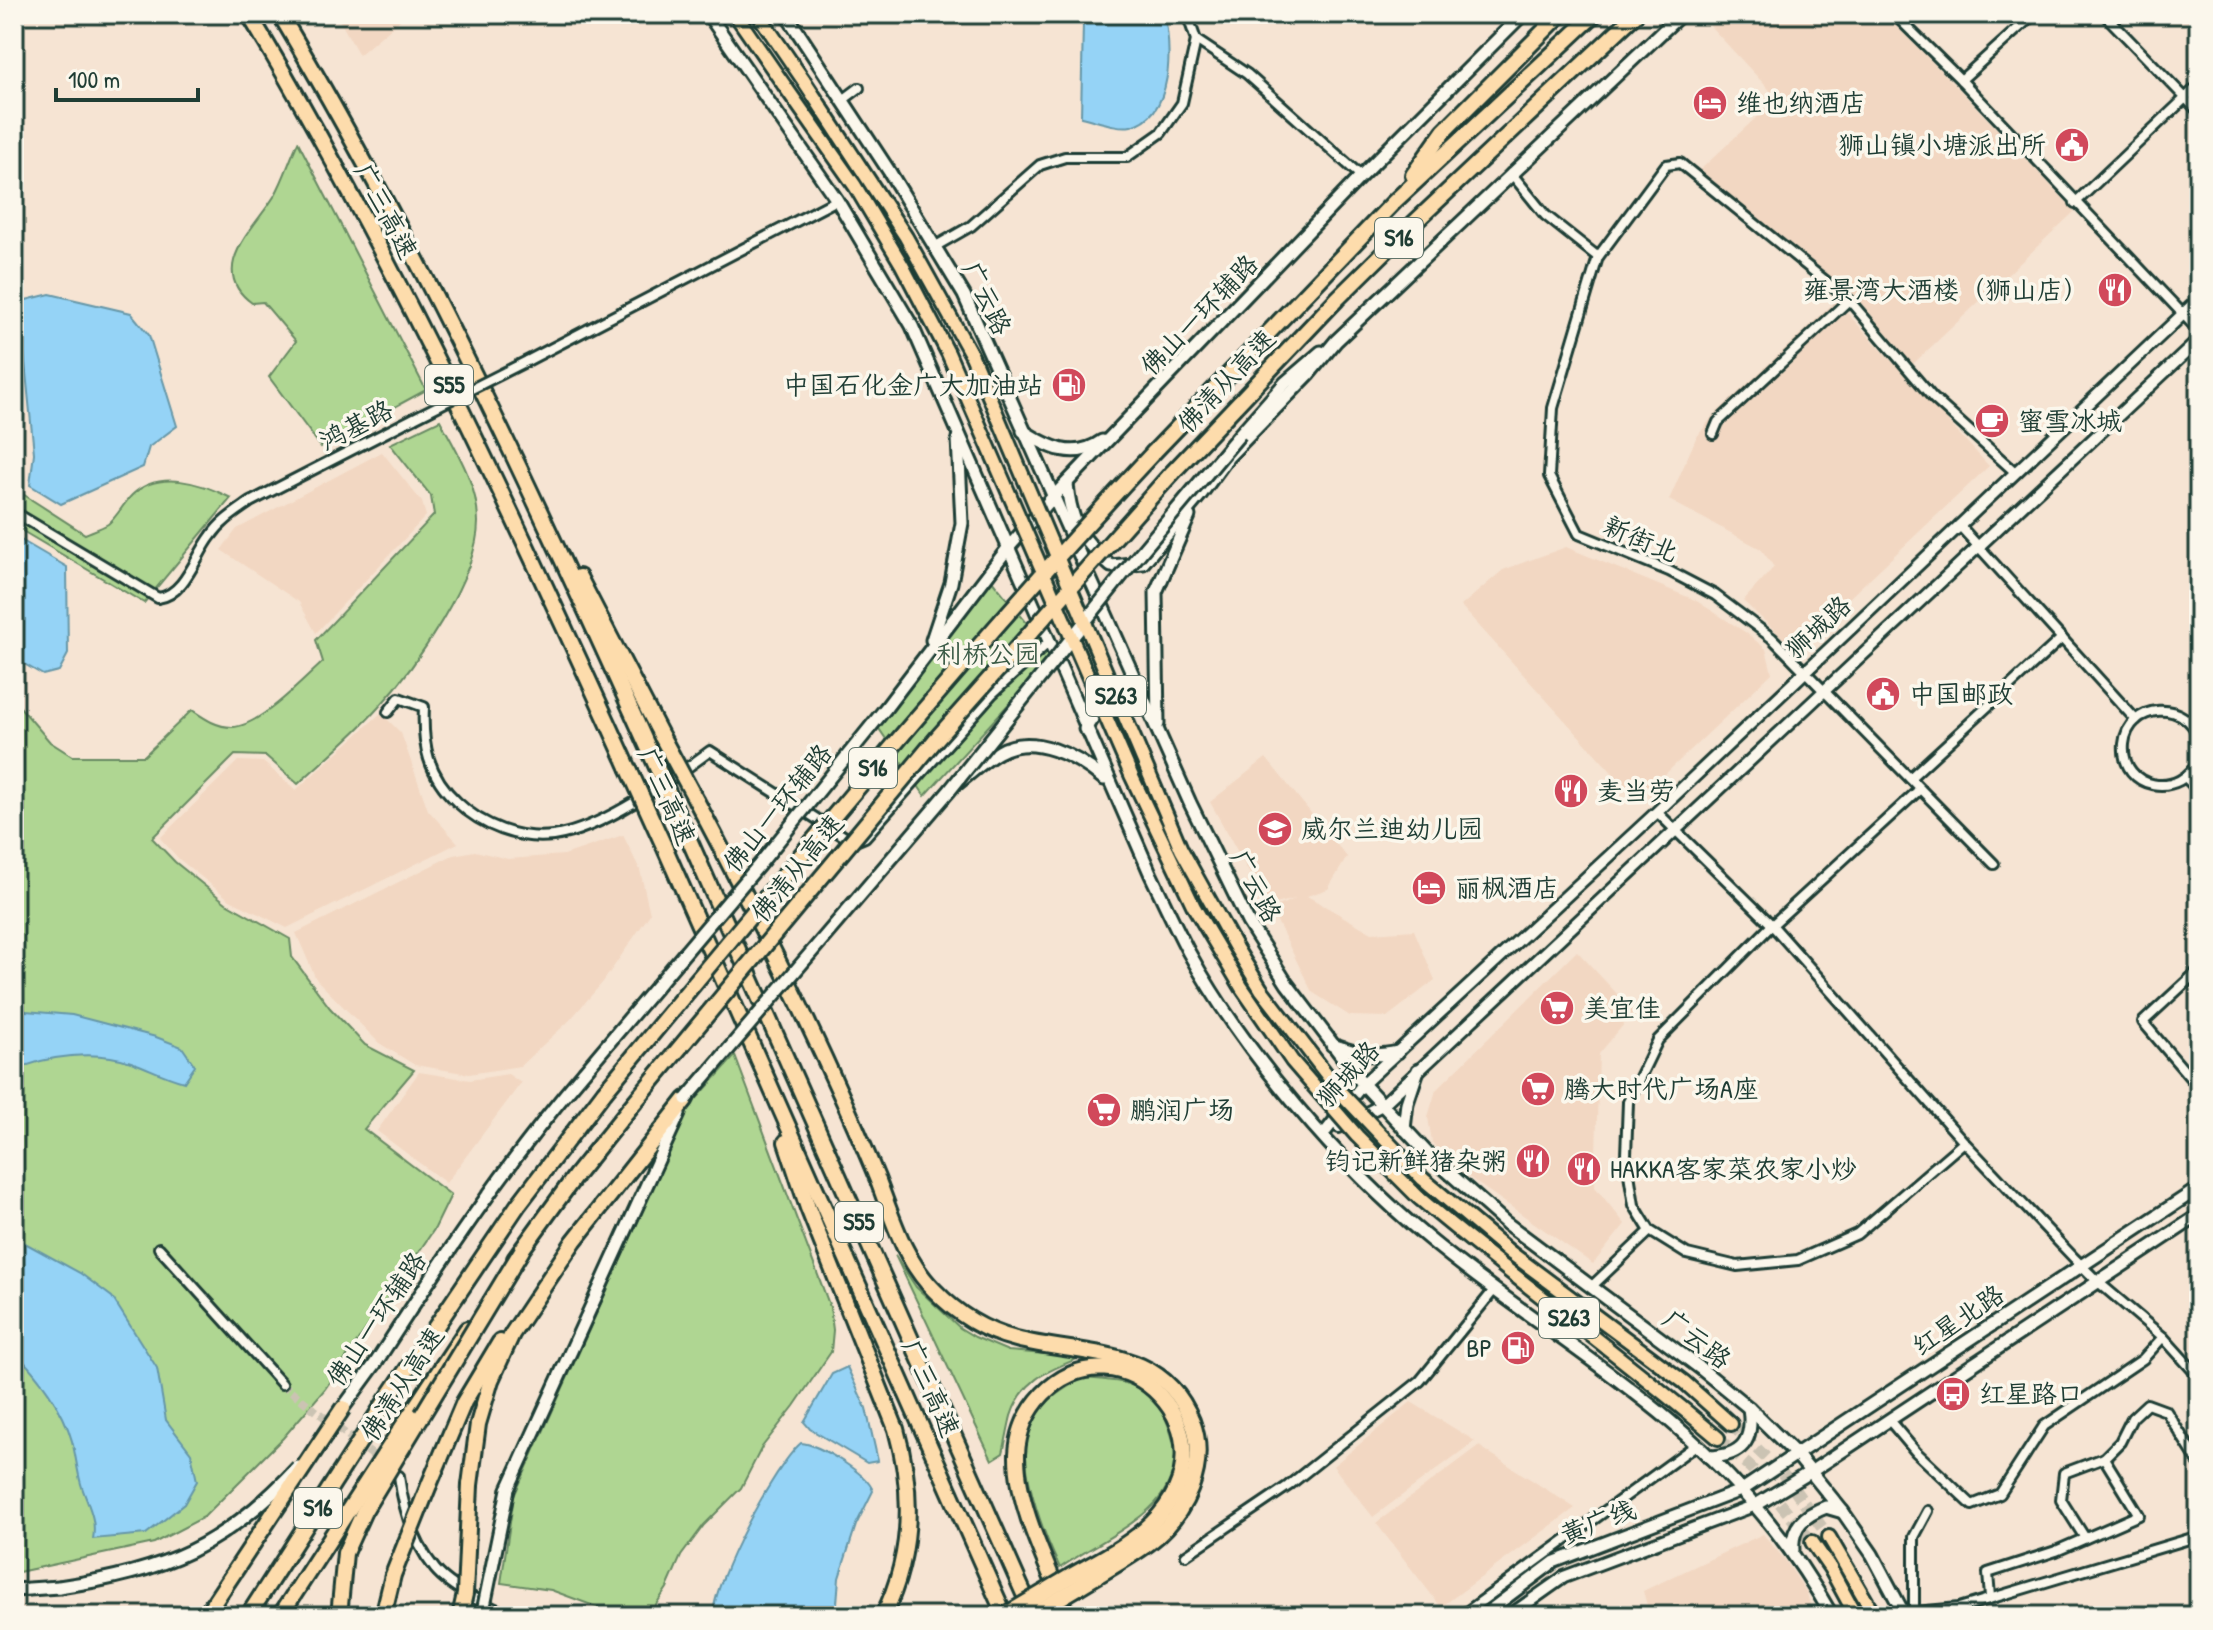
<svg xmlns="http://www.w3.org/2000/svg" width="2213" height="1630" viewBox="0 0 2213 1630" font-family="'Patrick Hand','LXGW WenKai TC',sans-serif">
<rect width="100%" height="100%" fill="#f6e4d3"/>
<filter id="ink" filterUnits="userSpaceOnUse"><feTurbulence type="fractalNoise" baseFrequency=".0125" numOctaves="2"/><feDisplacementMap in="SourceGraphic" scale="16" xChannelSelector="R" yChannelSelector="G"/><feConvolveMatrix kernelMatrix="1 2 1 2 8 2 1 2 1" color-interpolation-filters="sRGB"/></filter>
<g filter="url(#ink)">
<g fill="#f2d7c2">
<path d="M336 14H407L359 55Z"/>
<path d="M1699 14H1884L1956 86 2075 211 1913 364 1854 295 1699 171 1777 98Z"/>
<path d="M1836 301 1989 466 1795 649 1743 601 1774 567 1761 549 1669 500 1696 438 1713 416Z"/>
<path d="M382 452 422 502 426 516 316 633 299 602 221 550 237 529Z"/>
<path d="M1566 547 1695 600 1745 632 1766 649 1772 673 1642 796 1629 791 1461 606 1503 570Z"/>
<path d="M381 713 401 733 428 810 458 843 287 928 230 900 179 859 160 838 238 761 263 762 296 790Z"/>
<path d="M1266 758 1347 857 1328 889 1307 896 1372 933 1414 930 1435 980 1387 1017 1350 1016 1312 992 1271 909 1295 899 1268 906 1210 802Z"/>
<path d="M623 835 640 870 650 914 603 982 569 1021 520 1066 469 1074 415 1065 379 1043 316 979 296 933 453 855 475 851 508 859 564 855Z"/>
<path d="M1577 951 1634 1012 1599 1054 1595 1187 1625 1224 1593 1264 1444 1160 1432 1142 1428 1117 1436 1090Z"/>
<path d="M419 1072 470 1080 508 1074 521 1083 446 1183 377 1131Z"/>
<path d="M1411 1402 1475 1441 1373 1517 1333 1466Z"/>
<path d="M1479 1446 1575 1508 1441 1607 1376 1523Z"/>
<path d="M1763 1534 1785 1560 1807 1593 1813 1616H1650L1643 1591Z"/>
</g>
<g fill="#afd692" stroke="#678a63" stroke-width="2">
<path d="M298 142 426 390 321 447 269 377 296 341 263 302 252 303C205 269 256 227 275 195 284 179 290 159 298 142Z"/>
<path d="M440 420C457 452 478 485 478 522 478 577 415 668 378 708 354 735 325 759 298 784L266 756 235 755 152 838 175 862 226 903 290 939 292 957 330 1008 365 1045 414 1070 364 1129 451 1195 435 1228 325 1389 283 1438 204 1517 154 1543 14 1573V700L50 742 72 756H144L192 710C204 718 216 727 232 727 259 727 303 680 323 662L316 640 434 515 431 496 390 444Z"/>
<path d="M14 472 18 491 85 534C92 531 101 528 108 524 117 517 123 504 132 495 159 469 202 483 231 498L144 603 14 526Z"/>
<path d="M991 579 1053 655 925 796 871 717Z"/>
<path d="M735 1056 830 1307 833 1330 831 1352 794 1406 762 1447 741 1488 704 1525 681 1556 667 1588 648 1616H621L551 1590 501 1583 514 1496 690 1106Z"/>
<path d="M895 1255 916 1287 960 1328 975 1337 1008 1351 1082 1357C1050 1370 1023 1378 1011 1416 1008 1428 1006 1441 1003 1453L992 1460Z"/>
<path d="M1083 1378C1106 1380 1130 1380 1149 1394 1163 1404 1178 1446 1175 1462 1174 1472 1167 1488 1161 1496 1141 1524 1088 1548 1060 1568 1046 1539 1036 1512 1029 1481 1018 1426 1035 1403 1083 1378Z"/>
</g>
<g fill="#95d3f6" stroke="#6697a8" stroke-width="2">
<path d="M1087 14H1164C1172 46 1174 116 1131 126 1118 129 1095 120 1081 117L1083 23Z"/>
<path d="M50 294 131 313 149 335 177 426 149 447 143 467 61 504 30 485 34 453 23 342 14 333V306L22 301Z"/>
<path d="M14 536 67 567 68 654 59 671 43 675 14 658Z"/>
<path d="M14 1010 72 1015 156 1037 182 1047 195 1066 184 1082C164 1077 149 1068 131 1062 97 1050 45 1055 14 1071Z"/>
<path d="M14 1237 80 1273 112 1297 157 1368 166 1420 191 1453 197 1481 184 1504 146 1534 93 1539C97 1518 87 1504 81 1484 77 1470 76 1456 72 1441 63 1408 38 1375 14 1351Z"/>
<path d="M847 1367 866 1408 878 1461 867 1463 810 1429 804 1422 832 1374Z"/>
<path d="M801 1443C819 1444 868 1474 873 1491L856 1525 839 1578 836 1616H713C713 1581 775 1465 801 1443Z"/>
</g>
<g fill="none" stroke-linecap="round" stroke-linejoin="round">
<path stroke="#cbc3b3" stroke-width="8" stroke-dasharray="8 4" stroke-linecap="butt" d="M282 1384 399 1476"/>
<g stroke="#cbc3b3" stroke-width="12" stroke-dasharray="12 6" stroke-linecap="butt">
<path d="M1731 1424 1782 1473 1829 1537"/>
<path d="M1718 1438 1751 1468 1812 1542"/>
</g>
<g stroke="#1f3d34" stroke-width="14">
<g id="minor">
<path d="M1187 14 1196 40 1247 74 1361 176"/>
<path d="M1894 14 1961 80 2199 331"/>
<path d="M2104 14 2199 112"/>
<path d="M1961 80 2034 14"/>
<path d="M843 100 859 88"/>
<path d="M1511 173 1545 215 1598 257"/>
<path d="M2075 203 2199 85"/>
<path d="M936 246 971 226 1040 165 1065 157H1127L1161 133 1182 103 1196 40"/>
<path d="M527 361 837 200"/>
<path d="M1713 434 1718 422 1849 300"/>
<path d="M14 512 158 598C185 595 196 555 211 536 221 521 236 512 250 502L414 418"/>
<path d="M1959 525 2136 720"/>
<path d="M388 712 399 698 424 707C422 745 428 775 457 802 482 826 519 840 553 836 601 830 671 780 710 751L853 842 865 837 992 694 1048 643"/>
<path d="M2199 739C2188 699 2128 702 2124 744 2120 790 2182 801 2199 758"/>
<path d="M1910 778 2062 638"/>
<path d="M2186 778 2199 791"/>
<path d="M1920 789 1772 925 1658 1040 1628 1102 1626 1155 1634 1205 1650 1231 1687 1254 1737 1266 1798 1260 1857 1234 1964 1142"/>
<path d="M1657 812 1772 925 1964 1142 2074 1258 2097 1281 2163 1337 2199 1377"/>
<path d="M1994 864 1772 638 1715 595 1669 571 1579 534 1549 476 1553 408 1598 257 1666 165 1680 163 1849 300 1933 398 2015 472"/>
<path d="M2199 970 2143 1022 2199 1088"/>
<path d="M159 1248 282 1384"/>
<path d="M1591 1287 1650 1231"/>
<path d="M1889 1420 1916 1452 1972 1505 2000 1494 2044 1426 2143 1359 2163 1337"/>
<path d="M399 1476C403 1508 414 1543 435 1569 450 1587 492 1610 515 1616"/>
<path d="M2085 1538 2061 1500 2064 1473 2104 1458"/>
<path d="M1186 1555 1288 1486 1420 1381 1494 1290"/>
<path d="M1990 1597 1988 1573 2056 1551 2139 1515 2104 1458 2120 1442 2132 1418 2147 1404 2166 1411 2199 1463"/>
<path d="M1914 1612V1537L1928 1511"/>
<path d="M1904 1613 1959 1608 2199 1536"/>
<path d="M1461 1616 1696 1445"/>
</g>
</g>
<g stroke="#1f3d34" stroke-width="16">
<g id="tertiary">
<path d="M1339 1127 1382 1105 2199 340"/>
<path d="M1323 1135 1363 1084 1657 812 2199 299"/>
<path d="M1482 1616 1554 1562 1742 1490"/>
<path d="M1509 1616 1564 1577 1756 1505"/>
</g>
</g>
<g stroke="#1f3d34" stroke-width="17">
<g id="secondary">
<path d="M708 14 837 200 912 326 1151 875C1163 900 1175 926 1188 951 1243 1051 1340 1166 1428 1238 1506 1303 1593 1356 1670 1421 1736 1477 1790 1541 1832 1616"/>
<path d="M786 14 889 171 964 295 1190 803 1248 922 1287 984 1363 1084 1429 1155 1506 1223 1700 1368 1749 1408 1797 1455 1843 1512 1872 1554 1905 1616"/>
<path d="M1023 431C1048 447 1074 461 1102 441"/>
<path d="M1240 434 1285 383 1321 352"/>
<path d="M1067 484C1071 524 1081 539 1111 566L1143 563 1201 494 1228 457 1308 375 1336 341 1681 14"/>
<path d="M932 640 951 583 962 523 958 438"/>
<path d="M885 709 1008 548 1053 497 1361 176 1523 14"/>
<path d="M1158 724 1156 592 1189 516"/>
<path d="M1085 729C1100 703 1123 692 1148 709"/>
<path d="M958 783C971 773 984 760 999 752 1033 732 1078 757 1104 779"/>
<path d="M1332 1045C1359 1054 1370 1058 1398 1052"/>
<path d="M1404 1129 1407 1103 1418 1070"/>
<path d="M375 1364C440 1263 506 1163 584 1072"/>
<path d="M1709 1457C1742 1456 1754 1441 1749 1408"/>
<path d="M508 1489 679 1114"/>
<path d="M1742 1490 2199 1188"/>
<path d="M1756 1505 1812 1471 2199 1215"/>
<path d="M1793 1550C1791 1526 1805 1515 1826 1507L1843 1512"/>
<path d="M14 1590 59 1587"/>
</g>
</g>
<g stroke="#1f3d34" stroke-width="18">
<g id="primary">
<path d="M735 14 784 85"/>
<path d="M758 14 804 81"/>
<path d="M1419 1198C1517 1281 1621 1355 1718 1438"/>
<path d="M1511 1253 1684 1382 1731 1424"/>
<path d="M1829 1537 1875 1616"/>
<path d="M1812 1542 1830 1568 1856 1616"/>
</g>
</g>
<g stroke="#1f3d34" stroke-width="20">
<g id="motorway">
<path d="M249 14C393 255 512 511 628 767"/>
<path d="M280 14C421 250 537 501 650 752"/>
<path d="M1413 175 1444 131 1561 14"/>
<path d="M1153 453 1395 201 1595 14"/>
<path d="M1172 473 1337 299 1413 224 1636 14"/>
<path d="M579 577 662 737"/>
<path d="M697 802C750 902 800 1003 846 1106 857 1130 867 1154 877 1178 892 1217 904 1260 934 1290 957 1314 984 1331 1016 1339 1082 1357 1162 1344 1192 1421 1209 1466 1185 1516 1149 1543 1126 1560 1101 1573 1077 1588"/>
<path d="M684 828 1032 1612"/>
<path d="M663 844 1005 1616"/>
<path d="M786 1142 808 1208 896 1429C914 1493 913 1556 883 1616"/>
<path d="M515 1259 576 1175 628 1110"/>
<path d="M387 1399 518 1205 604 1092"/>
<path d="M410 1415 467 1329"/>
<path d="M429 1485 464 1402 500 1342"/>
<path d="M470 1485 478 1424 491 1380 512 1334 574 1241 686 1099"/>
<path d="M1068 1616C1049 1568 1016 1506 1017 1454 1018 1431 1027 1411 1043 1394 1119 1316 1242 1433 1152 1523 1130 1545 1099 1560 1071 1576"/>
</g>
</g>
<use href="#minor" stroke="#fbf7ec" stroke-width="8"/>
<use href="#tertiary" stroke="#fbf7ec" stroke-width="10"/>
<use href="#secondary" stroke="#fbf7ec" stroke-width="11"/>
<use href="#primary" stroke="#fddcac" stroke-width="12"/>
<use href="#motorway" stroke="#fddcac" stroke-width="14"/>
<g stroke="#1f3d34" stroke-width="14" stroke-linecap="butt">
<path id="minor-bridge" d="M414 418 527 361"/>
</g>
<g stroke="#1f3d34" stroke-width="17" stroke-linecap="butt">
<g id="secondary-bridge">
<path d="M584 1072 759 865 885 709"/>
<path d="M686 1099 950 790 1127 569 1240 434"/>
<path d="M340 1412 375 1364"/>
<path d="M59 1587C164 1572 225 1546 298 1467"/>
<path d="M482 1616 508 1489"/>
</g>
</g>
<g stroke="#1f3d34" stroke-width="18" stroke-linecap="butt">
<g id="primary-bridge">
<path d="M804 81 906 237 972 356 1181 849 1236 948 1261 989 1341 1093 1423 1179 1511 1253"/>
<path d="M784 85 855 186 902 265 948 353 1132 777 1194 907 1242 988 1292 1061 1357 1136 1419 1198"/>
</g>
</g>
<g stroke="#1f3d34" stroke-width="20" stroke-linecap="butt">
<g id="motorway-bridge">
<path d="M662 737 697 802"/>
<path d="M650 752 684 828"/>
<path d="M628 767 663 844"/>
<path d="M604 1092C784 876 961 658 1153 453"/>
<path d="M628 1110 938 737 1172 473"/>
<path d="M205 1616 343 1408"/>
<path d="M248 1616 387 1399"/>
<path d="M280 1616 410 1415"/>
<path d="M339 1616 345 1553 364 1511 522 1250"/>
<path d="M383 1616 393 1575 429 1485"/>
<path d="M460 1616 465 1594 470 1485"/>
<path d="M1004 1616 1071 1576"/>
<path d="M1030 1616 1077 1588"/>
</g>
</g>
<use href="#minor-bridge" stroke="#fbf7ec" stroke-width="8"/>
<use href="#secondary-bridge" stroke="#fbf7ec" stroke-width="11"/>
<use href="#primary-bridge" stroke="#fddcac" stroke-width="12"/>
<use href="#motorway-bridge" stroke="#fddcac" stroke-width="14"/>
</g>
</g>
<defs>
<g id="hotel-disc" transform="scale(1.8)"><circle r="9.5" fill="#d1495b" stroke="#fbf7ec"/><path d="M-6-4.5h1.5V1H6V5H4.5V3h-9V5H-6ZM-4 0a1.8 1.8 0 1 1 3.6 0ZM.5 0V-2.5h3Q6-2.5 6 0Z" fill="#fff"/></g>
<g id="civic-disc" transform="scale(1.8)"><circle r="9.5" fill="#d1495b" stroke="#fbf7ec"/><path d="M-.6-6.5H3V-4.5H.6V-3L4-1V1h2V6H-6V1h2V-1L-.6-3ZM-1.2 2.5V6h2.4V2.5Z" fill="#fff"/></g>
<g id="restaurant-disc" transform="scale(1.8)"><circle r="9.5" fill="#d1495b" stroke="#fbf7ec"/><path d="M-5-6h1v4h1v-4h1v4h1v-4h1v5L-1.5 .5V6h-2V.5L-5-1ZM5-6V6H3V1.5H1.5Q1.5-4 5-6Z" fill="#fff"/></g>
<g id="fuel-disc" transform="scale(1.8)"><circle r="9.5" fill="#d1495b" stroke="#fbf7ec"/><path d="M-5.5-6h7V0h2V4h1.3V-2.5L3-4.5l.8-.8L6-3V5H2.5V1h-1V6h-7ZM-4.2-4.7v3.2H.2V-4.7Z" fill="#fff"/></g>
<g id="cafe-disc" transform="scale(1.8)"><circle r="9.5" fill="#d1495b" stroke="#fbf7ec"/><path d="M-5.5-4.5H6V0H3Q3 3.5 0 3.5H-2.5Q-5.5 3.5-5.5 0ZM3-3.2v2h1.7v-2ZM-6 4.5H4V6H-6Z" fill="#fff"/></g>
<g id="school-disc" transform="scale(1.8)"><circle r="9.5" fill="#d1495b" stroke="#fbf7ec"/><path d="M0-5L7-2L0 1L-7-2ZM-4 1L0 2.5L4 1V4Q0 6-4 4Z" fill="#fff"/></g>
<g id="supermarket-disc" transform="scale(1.8)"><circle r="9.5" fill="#d1495b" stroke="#fbf7ec"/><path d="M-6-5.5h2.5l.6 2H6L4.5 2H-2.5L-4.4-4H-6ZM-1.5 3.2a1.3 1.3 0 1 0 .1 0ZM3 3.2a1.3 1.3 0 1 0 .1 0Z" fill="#fff"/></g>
<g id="bus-disc" transform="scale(1.8)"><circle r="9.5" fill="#d1495b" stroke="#fbf7ec"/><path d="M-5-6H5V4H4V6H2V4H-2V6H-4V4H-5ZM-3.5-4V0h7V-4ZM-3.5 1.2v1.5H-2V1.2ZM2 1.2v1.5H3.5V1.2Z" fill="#fff"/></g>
</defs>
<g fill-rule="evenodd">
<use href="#hotel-disc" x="1710" y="103"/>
<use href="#civic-disc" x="2072" y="145"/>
<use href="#restaurant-disc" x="2115" y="290"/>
<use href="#fuel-disc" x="1069" y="385"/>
<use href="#cafe-disc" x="1992" y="421"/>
<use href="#civic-disc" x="1883" y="694"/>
<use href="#restaurant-disc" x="1571" y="791"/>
<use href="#school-disc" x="1275" y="829"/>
<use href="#hotel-disc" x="1429" y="888"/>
<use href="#supermarket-disc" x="1557" y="1008"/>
<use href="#supermarket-disc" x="1538" y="1089"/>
<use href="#supermarket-disc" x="1104" y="1110"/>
<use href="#restaurant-disc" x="1533" y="1161"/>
<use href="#restaurant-disc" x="1584" y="1169"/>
<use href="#fuel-disc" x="1518" y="1348"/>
<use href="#bus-disc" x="1953" y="1394"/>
</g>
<g text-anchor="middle" stroke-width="7" stroke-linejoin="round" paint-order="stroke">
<g fill="#fbf7ec" stroke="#61756b" stroke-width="2">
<rect x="1375" y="218" width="48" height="40" rx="6"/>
<rect x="425" y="365" width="48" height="40" rx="6"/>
<rect x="1086" y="676" width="60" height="40" rx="6"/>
<rect x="849" y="748" width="48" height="40" rx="6"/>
<rect x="835" y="1202" width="48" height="40" rx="6"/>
<rect x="1539" y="1298" width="60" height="40" rx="6"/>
<rect x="294" y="1488" width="48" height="40" rx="6"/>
</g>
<g font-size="24" font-weight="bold" fill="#1f3d34">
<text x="1399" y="246">S16</text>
<text x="449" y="393">S55</text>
<text x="1116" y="704">S263</text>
<text x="873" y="776">S16</text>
<text x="859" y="1230">S55</text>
<text x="1569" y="1326">S263</text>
<text x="318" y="1516">S16</text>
</g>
<g font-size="26" fill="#1f3d34" stroke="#fbf7ec" text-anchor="start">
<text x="1736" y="112">维也纳酒店</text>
<text x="2046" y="154" text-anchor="end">狮山镇小塘派出所</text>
<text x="2089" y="299" text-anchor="end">雍景湾大酒楼（狮山店）</text>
<text x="1043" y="394" text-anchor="end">中国石化金广大加油站</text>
<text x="2018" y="430">蜜雪冰城</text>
<text x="1909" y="703">中国邮政</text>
<text x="1597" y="800">麦当劳</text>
<text x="1301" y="838">威尔兰迪幼儿园</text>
<text x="1455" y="897">丽枫酒店</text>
<text x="1583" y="1017">美宜佳</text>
<text x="1564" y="1098">腾大时代广场A座</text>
<text x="1130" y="1119">鹏润广场</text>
<text x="1507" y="1170" text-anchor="end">钧记新鲜猪杂粥</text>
<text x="1610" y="1178">HAKKA客家菜农家小炒</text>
<text x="1492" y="1357" text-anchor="end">BP</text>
<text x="1979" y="1403">红星路口</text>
</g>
<g font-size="26" fill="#1f3d34" stroke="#fbf7ec">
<text transform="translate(386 211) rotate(62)" y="9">广三高速</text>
<text transform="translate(987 298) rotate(64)" y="9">广云路</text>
<text transform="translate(1199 315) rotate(-46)" y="9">佛山一环辅路</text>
<text transform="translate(1226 381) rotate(-47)" y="9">佛清从高速</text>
<text transform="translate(356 425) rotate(-27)" y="9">鸿基路</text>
<text transform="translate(1641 539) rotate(23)" y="9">新街北</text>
<text transform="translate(1818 627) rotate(-43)" y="9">狮城路</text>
<text transform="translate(667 796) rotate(66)" y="9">广三高速</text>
<text transform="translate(777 808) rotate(-51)" y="9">佛山一环辅路</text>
<text transform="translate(797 868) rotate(-51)" y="9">佛清从高速</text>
<text transform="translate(1256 886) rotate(62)" y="9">广云路</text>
<text transform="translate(1348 1074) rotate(-48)" y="9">狮城路</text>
<text transform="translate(376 1319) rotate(-56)" y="9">佛山一环辅路</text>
<text transform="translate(1958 1320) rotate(-34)" y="9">红星北路</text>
<text transform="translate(1697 1339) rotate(38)" y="9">广云路</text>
<text transform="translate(402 1384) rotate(-57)" y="9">佛清从高速</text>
<text transform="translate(931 1388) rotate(66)" y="9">广三高速</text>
<text transform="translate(1598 1522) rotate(-21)" y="9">黄广线</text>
</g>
<g font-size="26" fill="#3c5c47" stroke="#fbf7ec">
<text x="988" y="663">利桥公园</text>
</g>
</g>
<rect width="2213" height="1630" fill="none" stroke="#fbf7ec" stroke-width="48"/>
<rect x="24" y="24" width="2165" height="1582" fill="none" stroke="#1f3d34" stroke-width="3" filter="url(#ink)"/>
<path d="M56 88v12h142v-12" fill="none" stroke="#1f3d34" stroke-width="4"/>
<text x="68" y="88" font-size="24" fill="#1f3d34" stroke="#fbf7ec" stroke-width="6" paint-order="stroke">100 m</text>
</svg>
